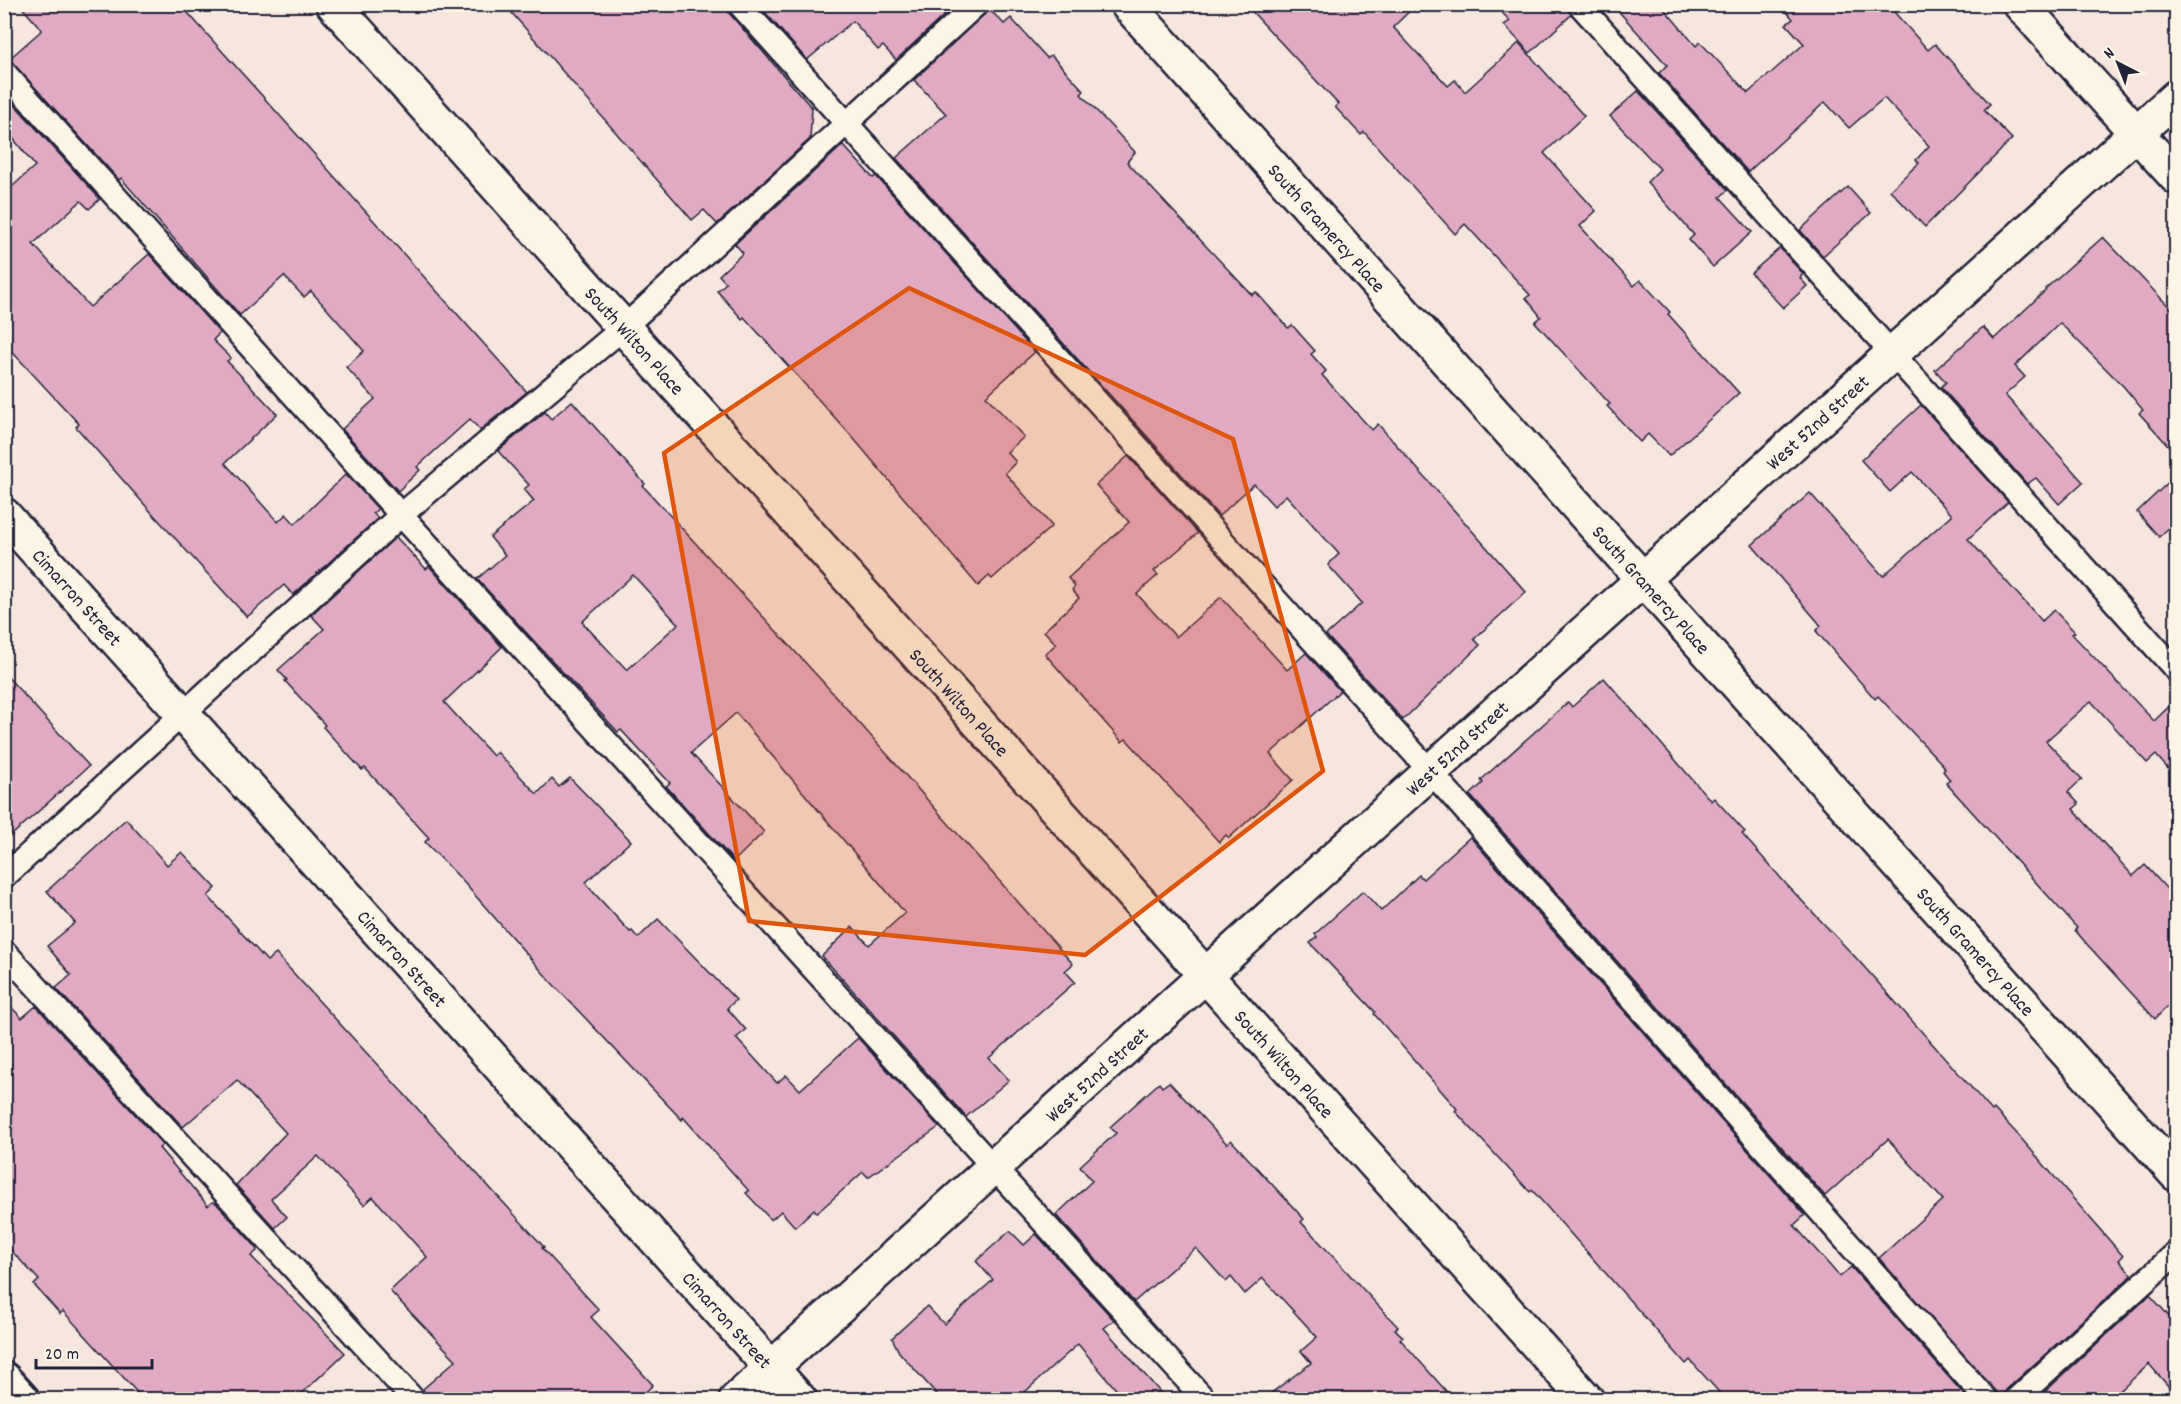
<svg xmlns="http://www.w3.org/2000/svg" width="2181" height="1404" viewBox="0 0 2181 1404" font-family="Dekko,sans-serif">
<rect width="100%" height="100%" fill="#f6e6de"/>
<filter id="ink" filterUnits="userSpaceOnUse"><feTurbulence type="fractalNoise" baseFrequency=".0167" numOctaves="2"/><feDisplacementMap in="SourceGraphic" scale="12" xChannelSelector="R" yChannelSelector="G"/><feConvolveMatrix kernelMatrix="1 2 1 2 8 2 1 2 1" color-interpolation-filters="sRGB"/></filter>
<g filter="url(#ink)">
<g fill="#e0aac3" stroke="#22223b" stroke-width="1.5" fill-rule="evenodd">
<path d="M19 4H180L527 392 480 430 470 419 417 467 420 470 398 491 342 429 375 399 346 367 364 351 311 291 304 297 284 276 240 315 121 178 119 180 9 59 42 30Z"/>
<path d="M504 4H726L729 13 812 108 810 139 717 224 704 210 692 220Z"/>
<path d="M758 4H956L896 60 883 46 878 50 853 21 807 60Z"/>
<path d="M1245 4H1417L1393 27 1448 86 1455 80 1465 92 1519 43 1584 116 1544 153 1596 211 1580 226 1634 286 1640 280 1670 312 1668 314 1739 393 1669 456 1648 434 1640 442 1607 406 1610 404 1535 322 1541 317 1526 298 1530 295 1476 236 1465 224 1455 234 1364 132 1361 135 1335 107 1338 104Z"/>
<path d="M1494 4H1566L1571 15 1530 53 1504 25 1510 21Z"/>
<path d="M1612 4H1660L1696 46 1700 42 1748 93 1804 44 1786 24 1793 19 1780 4H1887L1928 50 1935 44 1990 104 1984 110 2012 139 1925 227 1890 190 1919 163 1916 160 1929 146 1884 98 1849 128 1825 102 1748 172 1659 73 1667 65Z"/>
<path d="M989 9 1004 24 1011 18 1047 58 1051 55 1084 91 1081 94 1135 152 1127 162 1252 295 1256 292 1288 328 1292 325 1315 351 1311 354 1326 371 1322 375 1372 430 1378 424 1526 592 1474 639 1480 645 1403 720 1326 635 1362 603 1328 565 1339 554 1286 495 1274 506 1254 484 1219 516 896 158 946 114 914 80Z"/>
<path d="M1638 91 1728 190 1720 197 1752 232 1713 267 1689 240 1694 235 1647 182 1660 169 1610 116Z"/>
<path d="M4 93 100 199 89 209 81 201 33 244 90 307 149 254 220 333 213 340 231 358 227 361 277 414 225 463 278 522 286 514 295 524 346 474 378 509 373 513 378 518 293 595 284 585 247 617 152 513 76 427 79 424 4 343V194L35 166 4 127Z"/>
<path d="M843 145 873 178 876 176 1035 352 986 396 1024 437 1007 452 1016 462 1005 473 1052 526 992 579 989 576 978 586 854 439 744 317 742 319 717 291 726 283 719 275 743 253 735 244Z"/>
<path d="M1848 187 1871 213 1823 256 1800 230Z"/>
<path d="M2103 237 2176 314V454L2139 413 2143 410 2124 387 2060 323 2015 366 2025 377 2005 395 2083 482 2059 504 2036 478 2027 484 1941 387 1946 382 1935 370 1983 327 1994 339 2046 290 2045 289Z"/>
<path d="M1780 248 1803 274 1800 278 1807 286 1783 308 1751 273Z"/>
<path d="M572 401 645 484 643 486 823 682 1073 964 1065 971 1075 982 989 1058 1009 1080 966 1117 822 956 852 927 869 945 905 913 736 713 691 753 764 832 734 861 666 786 670 783 621 730 618 732 477 579 505 555 490 537 534 501 524 489 529 485 498 451 545 412 551 419ZM633 575 678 624 627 670 582 622Z"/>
<path d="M1921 405 2008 502 1968 539 2042 621 2054 610 2075 632 2072 634 2154 721 2176 700V778L2156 755 2147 763 2091 701 2046 741 2082 779 2068 792 2079 804 2073 809 2133 876 2145 865 2176 899V998L2155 1019 2085 942 2075 930 2077 928 1946 783 1950 780 1943 771 1945 769 1943 765 1878 696 1875 699 1816 631 1821 626 1818 622 1752 545 1810 493 1883 576 1952 515 1912 472 1890 492 1861 460Z"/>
<path d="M1128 456 1198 533 1154 571 1158 575 1137 594 1176 637 1221 597 1287 670 1306 653 1340 691 1270 754 1293 780 1229 838 1226 835 1219 842 1126 739 1122 742 1045 654 1056 644 1044 631 1079 598 1072 590 1075 586 1068 578 1129 522 1096 485Z"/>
<path d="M2176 475V521L2159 537 2137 512Z"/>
<path d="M396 537 426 569 429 566 502 647 444 702 493 756 497 752 537 794 552 779 559 787 570 778 631 841 585 883 630 932 632 931 638 938 658 919 736 1000 727 1008 746 1030 736 1038 777 1083 786 1075 800 1090 858 1038 939 1127 868 1177 863 1172 817 1213 814 1209 795 1227 781 1211 771 1220 746 1193 749 1191 683 1117 682 1120 552 983 459 877 425 842 429 838 365 768 362 770 323 727 325 725 285 681 287 680 278 670 324 629 311 615Z"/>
<path d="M4 673 89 766 4 842Z"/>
<path d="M1604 678 1711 801 1714 798 1745 832 1742 834 1787 885 1858 960 1992 1111 1994 1109 2019 1136 2123 1256 2119 1260 2132 1275 2006 1390 2002 1400 1879 1258 1943 1200 1888 1139 1825 1196 1470 795 1483 783 1481 780 1568 702 1572 707Z"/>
<path d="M126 819 167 865 182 852 216 888 208 896 267 961 276 954 544 1247 542 1248 599 1310 591 1317 653 1385 637 1400H427L423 1389 456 1360 390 1291 427 1257 373 1197 364 1205 318 1156 271 1199 287 1217 275 1228 236 1185 286 1133 237 1080 183 1127 56 988 71 975 47 946 75 923 47 891Z"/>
<path d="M1470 837 1805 1215 1794 1225 1840 1277 1851 1267 1969 1400H1726L1690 1360 1686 1364 1532 1190 1530 1192 1455 1111 1457 1109 1374 1014 1375 1012 1310 943 1317 937 1315 934 1363 891 1381 911 1419 875 1423 879Z"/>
<path d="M4 1000 22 1018 36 1006 163 1145 159 1148 208 1206 212 1202 216 1203 256 1247 257 1251 251 1256 345 1353 295 1400H144L63 1311 60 1314 34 1285 39 1280 4 1243Z"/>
<path d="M1169 1082 1227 1144 1231 1140 1304 1219 1301 1222 1398 1327 1395 1329 1403 1337 1400 1339 1454 1400H1262L1311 1363 1301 1351 1317 1337 1263 1278 1245 1294 1231 1277 1226 1282 1196 1248 1134 1302 1056 1215 1092 1181 1080 1166 1116 1133 1110 1127 1159 1083 1162 1087Z"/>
<path d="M1010 1231 1024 1245 1036 1234 1114 1320 1104 1328 1167 1400H1125L1078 1344 1016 1400H942L899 1352 892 1338 927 1306 944 1324 993 1280 976 1261Z"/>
<path d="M2150 1295 2176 1324V1395L2149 1364 2110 1400H2036Z"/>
</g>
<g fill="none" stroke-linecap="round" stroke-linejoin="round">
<g stroke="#22223b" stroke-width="27">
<g id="lane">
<path d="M739 4 1431 772 1987 1400"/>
<path d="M1579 4 2176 670"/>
<path d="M4 72 401 515 1205 1400"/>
<path d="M4 877 401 515 623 328 977 4"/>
<path d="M4 951 414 1400"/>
<path d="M2015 1400 2176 1253"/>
</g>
</g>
<g stroke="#22223b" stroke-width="38">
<g id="street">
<path id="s1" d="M333 4 1587 1400"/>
<path id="s2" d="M1127 4 2176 1174"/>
<path d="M2020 4 2176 177"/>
<path id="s3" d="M4 515 800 1400"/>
<path d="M4 1379 23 1400"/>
<path id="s4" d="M736 1400 2176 97"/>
</g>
</g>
<use href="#lane" stroke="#fcf5e5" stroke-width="22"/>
<use href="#street" stroke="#fcf5e5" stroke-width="33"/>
</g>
</g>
<path fill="#de560e" fill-opacity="0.2" stroke="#de560e" stroke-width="4.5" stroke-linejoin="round" d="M909 288 1233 439 1323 771 1085 955 749 921 664 453Z"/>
<g text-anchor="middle" stroke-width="5" stroke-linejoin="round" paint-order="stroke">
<g font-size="20" fill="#22223b" stroke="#fcf5e5">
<text dy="7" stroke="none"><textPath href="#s2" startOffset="300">South Gramercy Place</textPath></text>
<text dy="7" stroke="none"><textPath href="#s1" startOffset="452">South Wilton Place</textPath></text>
<text dy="7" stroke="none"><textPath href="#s4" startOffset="1458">West 52nd Street</textPath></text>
<text dy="7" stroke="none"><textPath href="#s2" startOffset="786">South Gramercy Place</textPath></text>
<text dy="7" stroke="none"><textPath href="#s3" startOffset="110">Cimarron Street</textPath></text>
<text dy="7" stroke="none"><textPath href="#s1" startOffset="938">South Wilton Place</textPath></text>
<text dy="7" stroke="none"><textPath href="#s4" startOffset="972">West 52nd Street</textPath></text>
<text dy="7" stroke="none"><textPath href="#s2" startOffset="1272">South Gramercy Place</textPath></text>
<text dy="7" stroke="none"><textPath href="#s3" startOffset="596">Cimarron Street</textPath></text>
<text dy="7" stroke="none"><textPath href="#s1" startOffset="1424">South Wilton Place</textPath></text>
<text dy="7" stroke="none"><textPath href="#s4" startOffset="486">West 52nd Street</textPath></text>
<text dy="7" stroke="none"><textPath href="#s3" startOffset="1082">Cimarron Street</textPath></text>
</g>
</g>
<rect width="2181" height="1404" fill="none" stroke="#fcf5e5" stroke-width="24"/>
<rect x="12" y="12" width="2157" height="1380" fill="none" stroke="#22223b" stroke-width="2" filter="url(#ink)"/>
<g transform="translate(2118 63) rotate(318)" stroke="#fcf5e5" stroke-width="4.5" paint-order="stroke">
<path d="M0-4.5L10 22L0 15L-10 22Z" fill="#22223b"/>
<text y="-9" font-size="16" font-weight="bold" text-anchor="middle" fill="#22223b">N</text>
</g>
<path d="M36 1359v9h116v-9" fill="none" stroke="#22223b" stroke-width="3"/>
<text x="45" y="1359" font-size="18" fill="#22223b" stroke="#fcf5e5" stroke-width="4.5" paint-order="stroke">20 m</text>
</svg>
